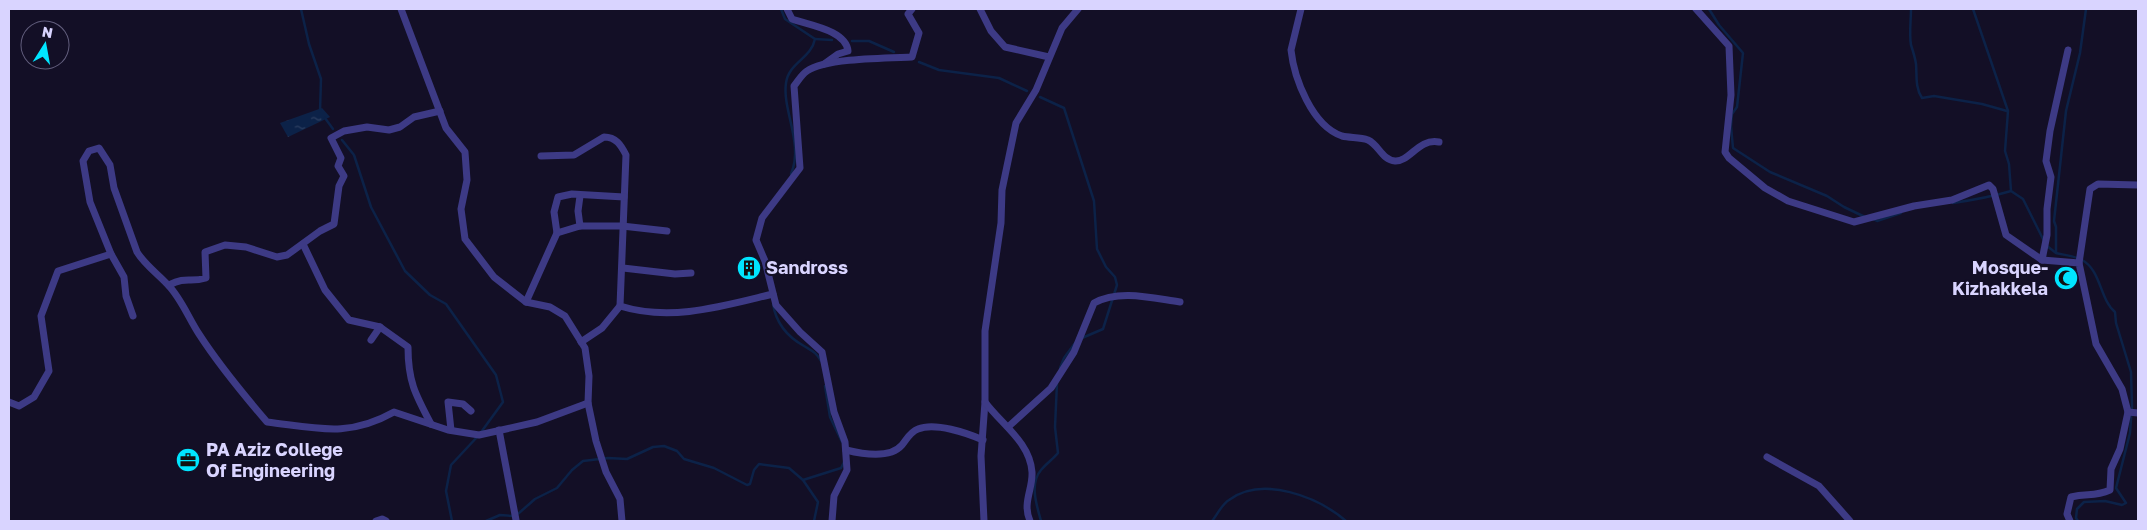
<svg xmlns="http://www.w3.org/2000/svg" width="2147" height="530" viewBox="0 0 2147 530" font-family="'Golos Text',sans-serif">
<defs>
<pattern id="water-ripples" width="26" height="14" patternUnits="userSpaceOnUse" patternTransform="scale(1.25)"><rect width="26" height="14" fill="#0c2248"/><path d="M2 4q2-2 4 0t4 0M15 11q2-2 4 0t4 0" fill="none" stroke="#2f4163"/></pattern>
</defs>
<rect width="100%" height="100%" fill="#130f26"/>
<path fill="url(#water-ripples)" d="M322 108 330 117 288 137 280 123Z"/>
<g fill="none" stroke-linecap="round" stroke-linejoin="round">
<g stroke="#0c2248" stroke-width="2.5">
<path d="M301 9 309 44 321 79 320 111"/>
<path d="M781 9 785 19 815 39C811 59 789 62 786 83 782 110 804 144 791 174"/>
<path d="M1709 9 1719 25 1743 53 1737 107 1732 114 1731 126 1733 148 1770 172 1827 196 1844 207 1865 217"/>
<path d="M1911 9C1911 20 1909 33 1911 45 1913 51 1915 57 1916 64 1917 75 1915 88 1922 98L1934 96 1982 104 2007 111"/>
<path d="M1973 9 2008 111 2005 151 2009 164 2011 191 2023 199 2044 241"/>
<path d="M815 39 832 40"/>
<path d="M852 41H869L894 52"/>
<path d="M919 62 939 70 999 78 1027 91"/>
<path d="M1040 97 1064 108 1094 201 1097 249 1106 267 1115 277 1117 285 1103 329 1082 338"/>
<path d="M325 118 333 129"/>
<path d="M342 140 354 155 371 207 405 271 430 295 446 304 496 375 503 402 479 435 451 465 446 491 452 521"/>
<path d="M1953 203C1973 200 1991 197 2011 191"/>
<path d="M1873 219 1877 221 1901 213"/>
<path d="M2047 246 2056 253"/>
<path d="M773 304C776 323 786 336 804 346 812 351 816 352 821 361"/>
<path d="M1060 368 1064 358 1075 343"/>
<path d="M825 386 830 417 842 442"/>
<path d="M486 521 500 515 512 516 519 513 535 499 557 488 572 470 583 461 608 458 627 459 653 447 664 446 677 451 684 459 714 468 747 485 750 484 754 470 759 464 789 468 803 480"/>
<path d="M814 521 818 502 803 480 841 468 844 462"/>
<path d="M1041 521C1037 506 1029 484 1041 470 1046 464 1053 459 1058 453L1055 427 1057 383"/>
<path d="M1212 521C1217 515 1222 504 1229 500 1263 475 1318 497 1346 521"/>
<path d="M2078 521 2076 518 2077 509 2084 502 2105 501 2122 505 2126 503 2116 488 2130 433 2132 406 2131 372 2116 323 2115 312C2100 300 2101 270 2082 260 2075 256 2064 255 2056 253V227L2054 221 2066 111 2080 53 2086 9"/>
</g>
<g stroke="#3d3a85" stroke-width="7">
<path d="M401 9 446 128 465 152 467 180 461 209 465 239 494 277 526 302 550 307 565 316 585 348 589 376 588 403 596 441 606 472 620 499 622 521"/>
<path d="M787 9 792 19C808 25 846 30 848 51L838 54 824 64"/>
<path d="M980 9 991 31 1005 47 1049 57"/>
<path d="M1301 9 1291 50C1294 78 1312 126 1342 136 1350 138 1360 137 1368 140 1379 145 1382 160 1395 161 1410 162 1418 138 1439 142"/>
<path d="M1696 9 1729 46 1731 95 1725 152 1729 158 1765 188 1788 201 1854 222 1914 206 1952 200 1989 185 1993 189 2006 235 2042 260 2079 263 2096 344 2122 389 2128 412 2120 449 2111 469 2110 490C2094 497 2088 493 2071 497L2067 514 2070 521"/>
<path d="M541 156 574 155 604 137C616 137 621 145 626 155L620 306C671 322 723 306 773 294"/>
<path d="M580 226 578 211 580 196"/>
<path d="M557 233 580 226H622L667 231"/>
<path d="M303 244 325 290 349 320 380 327 408 347C408 381 415 394 431 424"/>
<path d="M2042 260 2047 235V209L2051 177 2046 161 2050 131 2068 50"/>
<path d="M2079 263 2090 189 2098 184 2138 185"/>
<path d="M623 268 675 274 691 273"/>
<path d="M169 285C187 276 189 283 206 278L205 252 225 245 246 247 277 257 287 255 320 231 334 224 339 186 344 176 338 166 341 158 331 138 344 131 367 127 389 130 400 127 414 117 440 111"/>
<path d="M526 302 557 233 554 212 558 197 572 194 624 197"/>
<path d="M133 316 126 296 124 277 111 254 90 202 83 161 89 151 99 148 110 165 114 188 137 252C145 265 158 274 168 285 181 298 189 319 199 334 219 365 243 394 267 422 317 428 348 438 394 412L448 430 479 435 537 422 588 403"/>
<path d="M371 340 380 327"/>
<path d="M581 342 602 328 620 306"/>
<path d="M9 402 19 406 34 397 49 371 41 316 58 271 111 254"/>
<path d="M2128 412 2138 413"/>
<path d="M1008 427 1051 388 1074 352 1094 303C1119 289 1152 298 1180 302"/>
<path d="M451 430 448 402 463 404 471 411"/>
<path d="M499 430 516 520"/>
<path d="M846 450C862 454 890 459 902 445 907 439 910 432 918 429 935 422 967 433 983 440"/>
<path d="M1767 457 1819 486 1850 521"/>
<path d="M376 521 382 519 386 521"/>
<path d="M832 521 834 496 847 470 845 442 834 412 822 352 800 332 776 305 765 261 756 240 762 218 800 168 794 86C798 81 802 74 807 71 825 58 889 58 912 57L919 33 908 14 912 9"/>
<path d="M984 521 981 456 985 402"/>
<path d="M1030 521C1022 503 1033 489 1032 472 1030 442 1001 424 985 402V331L1001 223 1002 190 1016 123 1036 90 1062 28 1078 9"/>
</g>
</g>
<defs>
<g id="building-disc" transform="scale(1.25)"><circle r="9.5" fill="#00e5ff" stroke="#130f26"/><path d="M-4-6H4V6H1V3H-1V6H-4ZM-2.5-4.3h1.7v1.8h-1.7ZM.8-4.3h1.7v1.8H.8ZM-2.5-1h1.7V.8h-1.7ZM.8-1h1.7V.8H.8Z" fill="#111"/></g>
<g id="mosque-disc" transform="scale(1.25)"><circle r="9.5" fill="#00e5ff" stroke="#130f26"/><path d="M3.5-4.9A6 6 0 1 0 3.5 4.9A5 5 0 1 1 3.5-4.9Z" fill="#111"/></g>
<g id="office-disc" transform="scale(1.25)"><circle r="9.5" fill="#00e5ff" stroke="#130f26"/><path d="M-6-3h4V-5.5h4V-3h4V5H-6ZM-1-4.5V-3h2v-1.5ZM-6 0V1H6V0Z" fill="#111"/></g>
</defs>
<g fill-rule="evenodd">
<use href="#building-disc" x="749" y="268"/>
<use href="#mosque-disc" x="2066" y="278"/>
<use href="#office-disc" x="188" y="460"/>
</g>
<g text-anchor="middle" stroke-width="4" stroke-linejoin="round" paint-order="stroke">
<g font-size="18" font-weight="bold" fill="#d9d4ff" stroke="#130f26" text-anchor="start">
<text x="766" y="274">Sandross</text>
<text x="2048" y="274" text-anchor="end">Mosque-<tspan x="2048" dy="21">Kizhakkela</tspan></text>
<text x="206" y="456">PA Aziz College<tspan x="206" dy="21">Of Engineering</tspan></text>
</g>
</g>
<rect width="2147" height="530" fill="none" stroke="#d9d4ff" stroke-width="20"/>
<g transform="translate(45 45) rotate(11)"><circle r="24" fill="#130f26" stroke="#625e7d"/>
<path d="M0-4L9 19L0 12L-9 19Z" fill="#00e5ff"/>
<text y="-8" font-size="14" font-weight="bold" text-anchor="middle" fill="#d9d4ff">N</text>
</g>
</svg>
